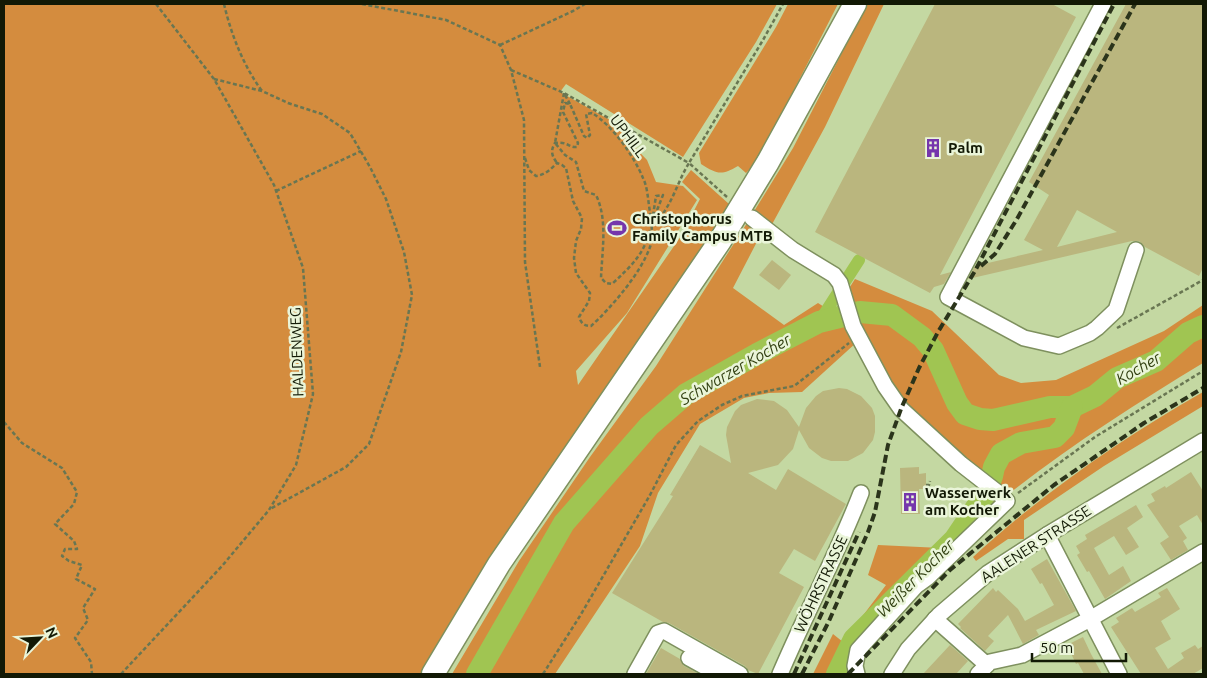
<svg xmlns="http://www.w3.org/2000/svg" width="1207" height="678" viewBox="0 0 1207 678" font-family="Ubuntu,sans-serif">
<rect width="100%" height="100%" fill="#c4d8a2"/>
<g fill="#d48c3e">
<path d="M4 4H777L756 42 683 157 566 84 560 92 619 125 624 136 647 160 656 182 683 186 697 200 627 313 576 371 578 385 681 236 700 199 682 182 691 170 729 204 641 345 603 391 473 585 421 674H4Z"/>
<path d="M788 4H838L757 162 746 173 738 166C721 176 717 174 701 164L699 153 776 27Z"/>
<path d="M867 4H884L825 127 770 228 753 213 793 148Z"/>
<path d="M747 223 761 234 733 288 784 325 818 303 846 321 857 342 802 392 769 393 744 398 700 424 658 493 640 546 555 674H452L519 561 590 457 656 366Z"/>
<path d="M855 279 932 311 999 375 1021 383 1056 380 1164 331 1203 305V363C1137 403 1071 445 1010 493L980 470 929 426 889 385 858 324 848 290Z"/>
<path d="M1203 392V406L1104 466 1024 520V539H1008L976 561 973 557C1043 493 1121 439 1203 392Z"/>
<path d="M991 493 1002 503 845 674H813L833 634 843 642 886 585 868 575 878 545 941 548Z"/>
</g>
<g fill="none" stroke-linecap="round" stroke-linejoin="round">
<path stroke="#a0c552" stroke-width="12" d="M819 322 859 260"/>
<g stroke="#a0c552" stroke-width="22">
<path d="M477 674 564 523 649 426 686 394 757 354 819 322 860 312 892 315 922 337 933 350 957 403 965 414 980 419 993 420 1050 407H1072L1095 396 1117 378 1156 361 1188 333 1203 326"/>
<path d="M837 674 854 639 955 539 986 493 992 476 994 467 1001 454 1021 443 1055 437 1064 428 1072 407"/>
</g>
</g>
<g fill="#bab67e" fill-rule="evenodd">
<path d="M935 4H1052L1076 17 940 275 951 272 944 284 934 287 930 293 815 232Z"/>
<path d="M1126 4H1203V268L1199 276 1145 247 1139 241H1132L968 279 975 266 1043 250 1024 240 1049 195 1029 182ZM1077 210 1117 232 1057 247Z"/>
<path d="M772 260 791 275 779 290 759 275Z"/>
<path d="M839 388 847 389 861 396 872 408 875 416V432L873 440 863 453 848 461H831L822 458 809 448 799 430 793 449 778 465 748 473 776 490 788 469 846 504 815 561 794 549 779 573 804 587 758 674 748 670 745 666 669 623 663 622 612 593 673 496 670 495 700 445 731 463 726 435 727 427 735 411 741 405 757 399 774 401 787 410 799 427 806 408 816 396 823 391Z"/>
<path d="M919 467V474L926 473V489H919L920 514H901L900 468Z"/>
<path d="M1191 472 1203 491V525L1197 515 1179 526 1187 538 1183 541 1188 550 1171 560 1160 543 1169 537 1147 505 1155 501 1151 494 1165 486 1166 488Z"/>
<path d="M1136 505 1143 517 1127 528 1139 547 1126 555 1114 536 1094 548 1109 575 1123 566 1131 581 1105 599 1089 571 1087 572 1077 555 1080 553 1076 546 1087 539 1085 535Z"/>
<path d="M1047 559 1076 611 1036 630 1039 635 1023 644 1008 615 988 636 994 641 985 651 960 628 961 627 958 624 993 588 996 592 998 590 1018 609 1025 621 1054 605 1042 583 1040 584 1031 569Z"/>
<path d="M1167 588 1180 609 1161 621 1171 639 1155 648 1168 669 1184 658 1181 653 1195 645 1198 649 1203 646V668L1193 674H1141L1111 627 1119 622 1116 618 1132 608 1135 612 1161 597 1158 593Z"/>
<path d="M1083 637 1091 654 1102 674H1084L1078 663 1076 664 1067 645Z"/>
<path d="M950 645 968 661 956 674H923Z"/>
<path d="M661 648 680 659 684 666 699 674H646Z"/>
</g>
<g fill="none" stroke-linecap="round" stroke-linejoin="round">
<g stroke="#7e905e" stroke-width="18">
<g id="minor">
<path d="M1103 4 948 297 1024 338 1059 346 1090 333 1097 328 1116 310 1136 250"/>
<path d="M752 218 793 250 834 275 840 283 853 326 885 386 901 409 961 464 997 492 1007 501 927 578 916 586 858 650 855 666 857 674"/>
<path d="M1047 535 1119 674"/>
<path d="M935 619 987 665"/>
<path d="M689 658 718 674"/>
<path d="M635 674 658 633 664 631 740 674"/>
<path d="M780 674C806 613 837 555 861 493"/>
<path d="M892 674 908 649 939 615 988 573 1047 535 1203 441"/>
<path d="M978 674 990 662 1022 655 1090 619 1203 552"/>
</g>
</g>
<g stroke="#7e905e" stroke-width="25">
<path id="highway" d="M433 674 499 564 720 241 768 162 855 4"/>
</g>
<g stroke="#697652" stroke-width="2.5" stroke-dasharray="4 2.5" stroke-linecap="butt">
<path d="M224 4C231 34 243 65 262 91"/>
<path d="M362 4 446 20 500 45 511 70 524 120 525 262 540 367"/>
<path d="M500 45 573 11 585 4"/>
<path d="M511 70 564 93 689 163C676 184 672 208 653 224"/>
<path d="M214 79 262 91 288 103 322 114 350 133 370 167 386 199 404 252 412 295 401 352 369 444 346 467 270 509"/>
<path d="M564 93 555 143 565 155 576 162 584 191 596 195C608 220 602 251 601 278L606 283 612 284C630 267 644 255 650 230"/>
<path d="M565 95 570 104"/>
<path d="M525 158 529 170 536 176C545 175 551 169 557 163L562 165 566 168 573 201 582 218 581 229 576 241 574 258 576 273 590 293 589 301 579 317C581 323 584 326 591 326 611 308 641 273 650 247 654 236 651 223 650 212 648 202 648 188 643 178 634 156 612 125 592 113L586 114 590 135 587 138 584 136 570 104 565 103 563 112 578 143 577 147C569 148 567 141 555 143 550 151 552 156 557 163"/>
<path d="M276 191 361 151"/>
<path d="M727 197 689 163 763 40 783 4"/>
<path d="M652 222 656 196 663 195 652 223"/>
<path d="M1117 328 1203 280"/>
<path d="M4 422 22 443 62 468 77 492 74 504 55 524 74 541 77 549H65L62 556 69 561 82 565 76 579 95 589 83 608 88 620 75 638 91 662 92 674"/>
<path d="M926 485H929L930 481"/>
<path d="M1018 493 1095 437 1203 371"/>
<path d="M121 674 222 566 269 510 296 465 313 394 303 268 274 185 214 79 156 4"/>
<path d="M543 674 580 616 650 495 676 445 698 421 722 405 742 396 794 386 849 343"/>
</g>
<use href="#minor" stroke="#fff" stroke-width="15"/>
<use href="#highway" stroke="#fff" stroke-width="22"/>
<g stroke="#2b341b" stroke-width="4" stroke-dasharray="8 4" stroke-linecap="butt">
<path d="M981 266 995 254 1017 219 1135 4"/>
<path d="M794 674 859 532"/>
<path d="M802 674 829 621 868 532 875 512 888 445 901 409 919 368 938 332 975 271 1114 4"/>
<path d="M848 674 950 570 1054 485 1144 423 1203 388"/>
</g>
</g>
<defs>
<g id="building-bare" transform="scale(1.5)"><path d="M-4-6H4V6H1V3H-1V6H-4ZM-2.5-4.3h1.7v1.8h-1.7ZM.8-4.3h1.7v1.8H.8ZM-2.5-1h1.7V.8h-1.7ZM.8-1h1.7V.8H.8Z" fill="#7536ac" stroke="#eaf5d9" stroke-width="2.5" paint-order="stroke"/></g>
<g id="stadium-bare" transform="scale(1.5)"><path d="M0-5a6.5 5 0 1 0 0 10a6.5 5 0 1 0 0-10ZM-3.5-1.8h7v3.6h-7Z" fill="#7536ac" stroke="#eaf5d9" stroke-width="2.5" paint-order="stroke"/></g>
</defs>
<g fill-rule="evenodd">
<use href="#building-bare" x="933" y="148"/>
<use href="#stadium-bare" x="617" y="228"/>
<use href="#building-bare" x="910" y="502"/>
</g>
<g text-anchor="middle" stroke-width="5" stroke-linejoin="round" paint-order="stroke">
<g font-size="15" fill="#121905" stroke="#eaf5d9">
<text transform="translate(628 136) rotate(53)" y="5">UPHILL</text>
<text transform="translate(297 352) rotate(-92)" y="5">HALDENWEG</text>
<text transform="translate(1036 544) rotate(-33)" y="5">AALENER STRASSE</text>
<text transform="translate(821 584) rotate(-65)" y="5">WÖHRSTRASSE</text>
</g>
<g font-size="15" font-weight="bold" fill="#121905" stroke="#eaf5d9" text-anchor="start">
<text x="948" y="153">Palm</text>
<text x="632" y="224">Christophorus<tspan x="632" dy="17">Family Campus MTB</tspan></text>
<text x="925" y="498">Wasserwerk<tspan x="925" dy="17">am Kocher</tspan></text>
</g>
<g font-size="16" font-style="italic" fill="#324012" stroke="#eaf5d9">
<text transform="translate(1138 368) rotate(-30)" y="6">Kocher</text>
<text transform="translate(735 369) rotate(-30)" y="6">Schwarzer Kocher</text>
<text transform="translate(915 578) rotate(-45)" y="6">Weißer Kocher</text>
</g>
</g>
<rect width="1207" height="678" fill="none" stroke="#121905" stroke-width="10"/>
<g transform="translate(40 638) rotate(65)" stroke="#eaf5d9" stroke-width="4" paint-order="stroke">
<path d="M0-4L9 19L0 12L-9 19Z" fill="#121905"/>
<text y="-8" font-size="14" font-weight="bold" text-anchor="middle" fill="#121905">N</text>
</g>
<path d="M1032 653v8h94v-8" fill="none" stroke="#121905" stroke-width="2.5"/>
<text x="1040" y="653" font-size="15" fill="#121905" stroke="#eaf5d9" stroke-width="4" paint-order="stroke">50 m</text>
</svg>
